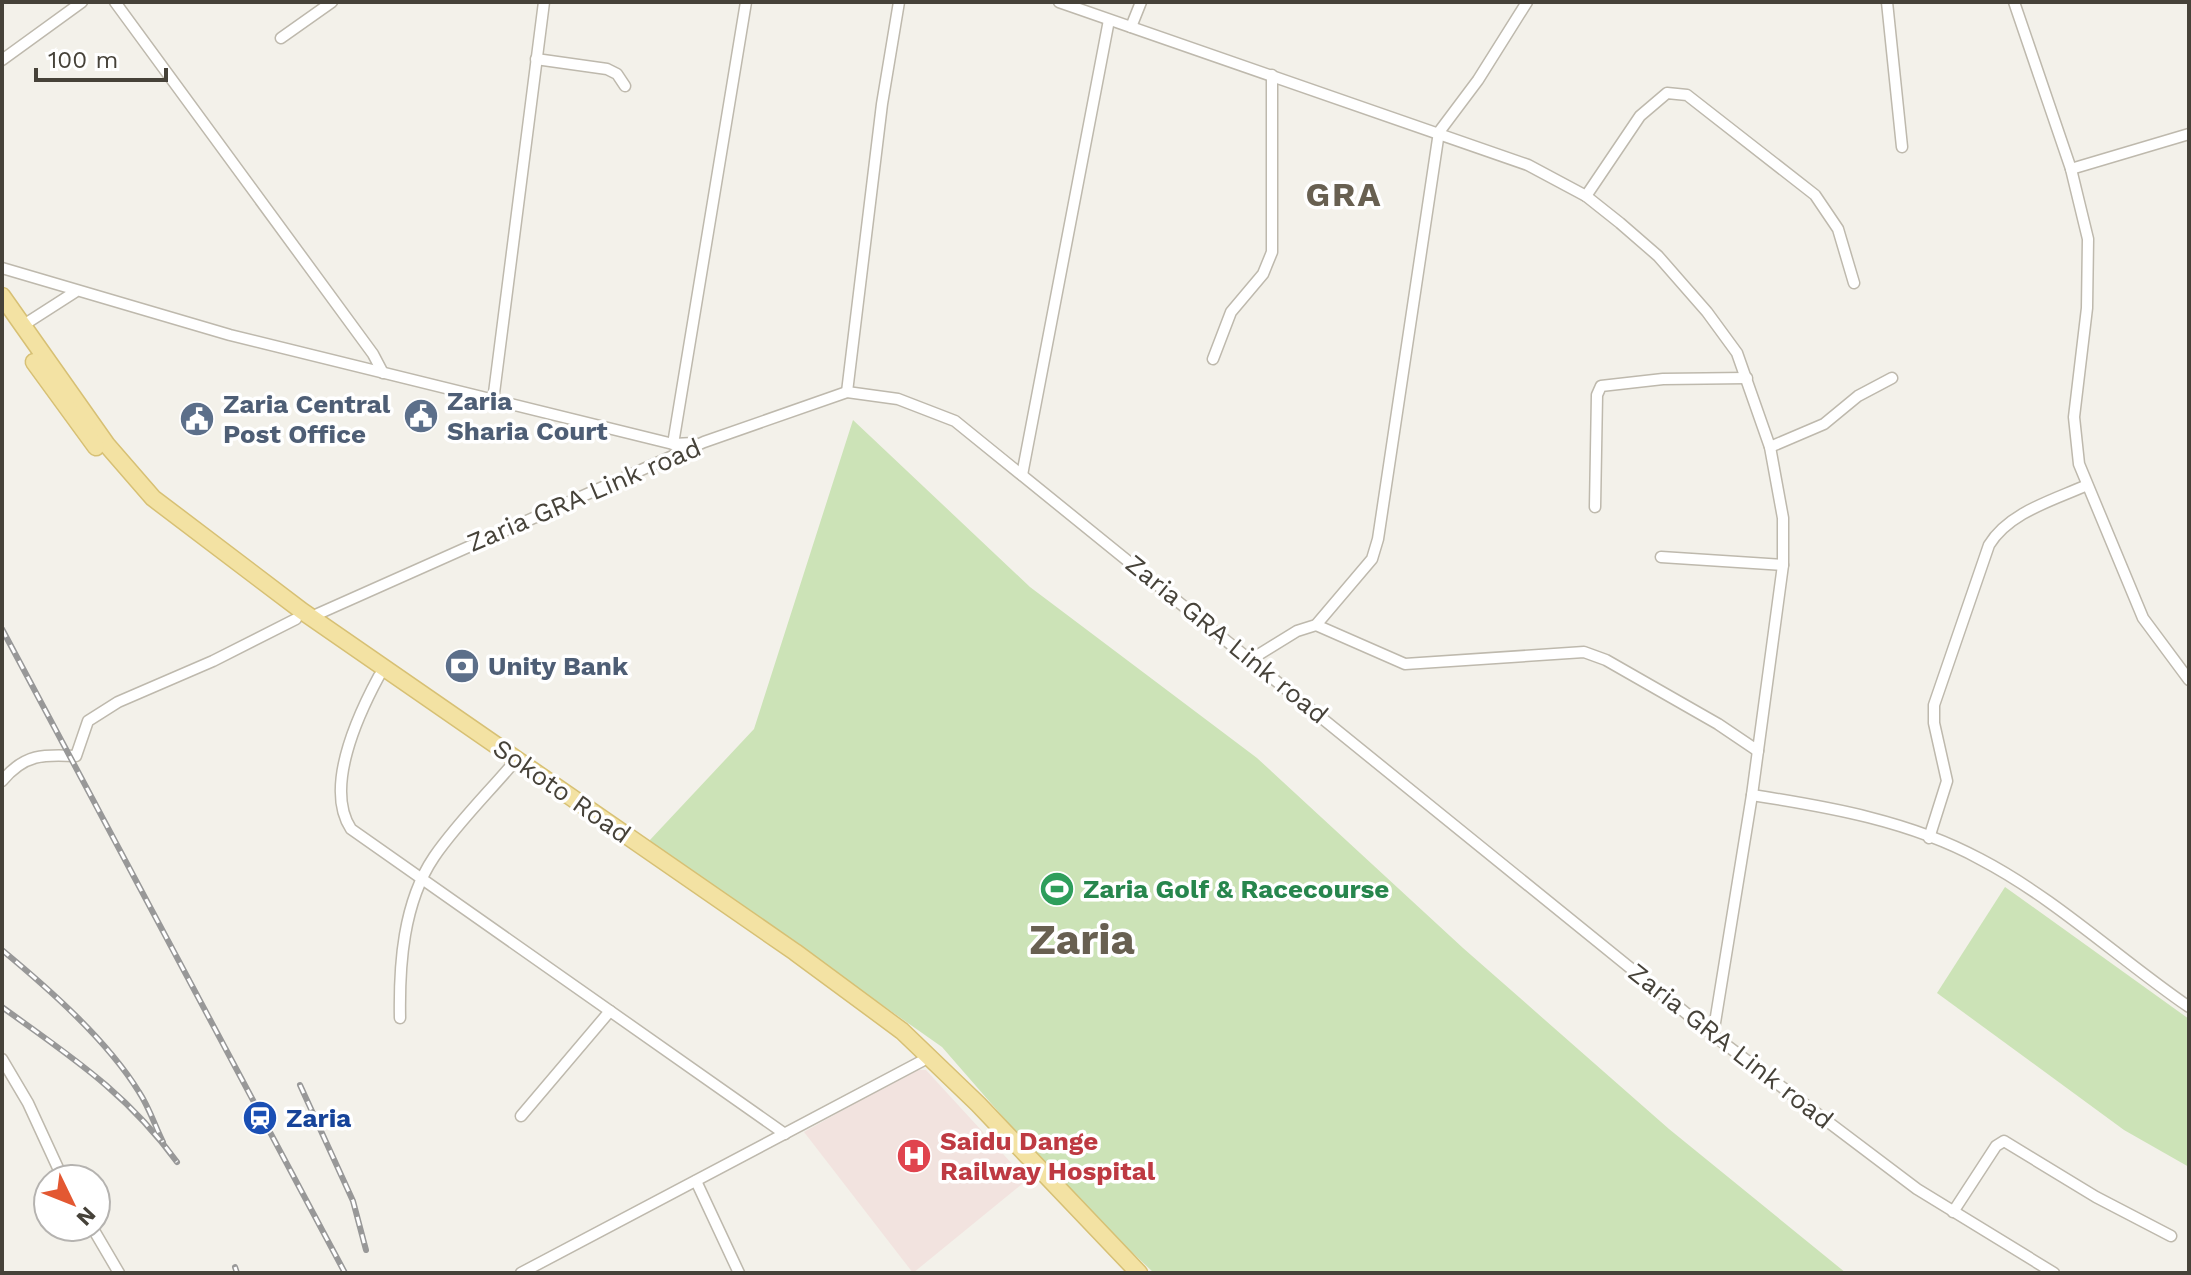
<svg xmlns="http://www.w3.org/2000/svg" width="2191" height="1275" viewBox="0 0 2191 1275" font-family="'Work Sans',sans-serif">
<rect width="100%" height="100%" fill="#f3f1ea"/>
<path fill="#f2e3df" d="M914 1070H926L1027 1180 913 1273 804 1132Z"/>
<g fill="#cce3b7">
<path d="M853 420 1030 587 1257 758 1463 948 1669 1129 1846 1273H1154L1070 1194 942 1047 649 841 754 729Z"/>
<path d="M2005 887 2189 1019V1167L2124 1130 1937 993Z"/>
</g>
<g fill="none" stroke-linecap="round" stroke-linejoin="round">
<g stroke="#beb9ad" stroke-width="13">
<g id="minor">
<path d="M115 2 373 354 383 373"/>
<path d="M1059 2 1528 165 1586 196 1620 223 1658 256 1707 312 1737 353 1770 447 1783 518V565L1752 795 1713 1035"/>
<path d="M1887 2 1902 147"/>
<path d="M2014 2 2071 169 2088 239 2087 308 2074 417 2079 464 2143 618 2189 680"/>
<path d="M1131 27 1141 2"/>
<path d="M281 38 332 2"/>
<path d="M536 59 607 69 617 74 625 86"/>
<path d="M2 60 82 2"/>
<path d="M2071 169 2189 134"/>
<path d="M1586 196 1640 116 1667 93 1687 95 1815 195 1838 229 1854 283"/>
<path d="M2 268 230 335 673 444 694 443"/>
<path d="M22 326 75 292"/>
<path d="M1213 359 1231 312 1263 274 1272 252V75"/>
<path d="M847 392 882 104 899 2"/>
<path d="M493 401 544 2"/>
<path d="M673 444 746 2"/>
<path d="M1770 447 1824 424 1858 396 1892 378"/>
<path d="M1022 475 1109 20"/>
<path d="M1595 507 1597 395 1601 386 1663 379 1747 378"/>
<path d="M1661 557 1783 565"/>
<path d="M311 617 704 442 847 392 898 399 955 421 1713 1035 1917 1189 2054 1273"/>
<path d="M1316 625 1405 664 1584 652 1606 660 1718 724 1758 751"/>
<path d="M1250 660 1297 631 1316 625 1372 559 1378 539 1439 132 1478 80 1527 2"/>
<path d="M379 676C358 715 324 788 351 829L785 1134"/>
<path d="M2 781C24 754 44 754 76 756L88 721 118 702 213 661 296 619"/>
<path d="M1752 795C1829 807 1910 821 1980 859 2055 898 2119 959 2189 1007"/>
<path d="M1929 838 1947 781 1934 723V705L1989 545C2009 512 2054 500 2087 485"/>
<path d="M400 1018C399 965 403 903 434 857 456 825 485 796 510 767"/>
<path d="M2 1059 28 1103 63 1179"/>
<path d="M521 1116 610 1011"/>
<path d="M696 1181 739 1273"/>
<path d="M1953 1212 1996 1146 2004 1141 2096 1197 2171 1236"/>
<path d="M92 1227 119 1273"/>
<path d="M521 1273 922 1061"/>
</g>
</g>
<g stroke="#d7c074" stroke-width="19">
<g id="primary">
<path d="M2 296 107 445 153 498 302 611 795 952 902 1031 978 1104 1139 1273"/>
<path d="M34 362 96 447"/>
</g>
</g>
<use href="#minor" stroke="#fff" stroke-width="10"/>
<use href="#primary" stroke="#f3e2a3" stroke-width="16"/>
<g stroke="#989898" stroke-width="6">
<g id="rail">
<path d="M2 629 345 1273"/>
<path d="M2 950C49 989 107 1040 139 1092 149 1107 155 1126 163 1142"/>
<path d="M2 1007C71 1057 126 1092 177 1162"/>
<path d="M300 1085 353 1201 366 1250"/>
<path d="M235 1267 237 1273"/>
</g>
</g>
<use href="#rail" stroke="#fff" stroke-width="3" stroke-dasharray="9" stroke-linecap="butt"/>
</g>
<defs>
<g id="civic-disc" transform="scale(1.8)"><circle r="9.5" fill="#5c6f8a" stroke="#fff"/><path d="M-.6-6.5H3V-4.5H.6V-3L4-1V1h2V6H-6V1h2V-1L-.6-3ZM-1.2 2.5V6h2.4V2.5Z" fill="#fff"/></g>
<g id="bank-disc" transform="scale(1.8)"><circle r="9.5" fill="#5c6f8a" stroke="#fff"/><path d="M-6-4H6V4H-6ZM0-2.3a2.3 2.3 0 1 0 0 4.6a2.3 2.3 0 1 0 0-4.6Z" fill="#fff"/></g>
<g id="stadium-disc" transform="scale(1.8)"><circle r="9.5" fill="#2e9e5b" stroke="#fff"/><path d="M0-5a6.5 5 0 1 0 0 10a6.5 5 0 1 0 0-10ZM-3.5-1.8h7v3.6h-7Z" fill="#fff"/></g>
<g id="station-disc" transform="scale(1.8)"><circle r="9.5" fill="#1a4fb4" stroke="#fff"/><path d="M-3-6H3Q5-6 5-4V2Q5 4 3 4L4.5 6H3L1.5 4h-3L-3 6H-4.5L-3 4Q-5 4-5 2V-4Q-5-6-3-6ZM-3.5-4v3h7v-3ZM-3.5 1v1.5H-2V1ZM2 1v1.5H3.5V1Z" fill="#fff"/></g>
<g id="hospital-disc" transform="scale(1.8)"><circle r="9.5" fill="#e0444e" stroke="#fff"/><path d="M-5-5h3v3.5h4V-5h3V5h-3V1.5h-4V5h-3Z" fill="#fff"/></g>
</defs>
<g fill-rule="evenodd">
<use href="#civic-disc" x="421" y="416"/>
<use href="#civic-disc" x="197" y="419"/>
<use href="#bank-disc" x="462" y="666"/>
<use href="#stadium-disc" x="1057" y="889"/>
<use href="#station-disc" x="260" y="1118"/>
<use href="#hospital-disc" x="914" y="1156"/>
</g>
<g text-anchor="middle" stroke-width="7" stroke-linejoin="round" paint-order="stroke">
<g font-size="26" font-weight="bold" fill="#4e5e75" stroke="#fff" text-anchor="start">
<text x="447" y="410">Zaria<tspan x="447" dy="30">Sharia Court</tspan></text>
<text x="223" y="413">Zaria Central<tspan x="223" dy="30">Post Office</tspan></text>
<text x="488" y="675">Unity Bank</text>
</g>
<g font-size="26" fill="#464239" stroke="#fff">
<text transform="translate(584 495) rotate(-23)" y="9">Zaria GRA Link road</text>
<text transform="translate(1227 639) rotate(39)" y="9">Zaria GRA Link road</text>
<text transform="translate(562 791) rotate(35)" y="9">Sokoto Road</text>
<text transform="translate(1731 1046) rotate(38)" y="9">Zaria GRA Link road</text>
</g>
<g font-size="26" font-weight="bold" fill="#27864d" stroke="#fff" text-anchor="start">
<text x="1083" y="898">Zaria Golf &amp; Racecourse</text>
</g>
<g font-size="26" font-weight="bold" fill="#164399" stroke="#fff" text-anchor="start">
<text x="286" y="1127">Zaria</text>
</g>
<g font-size="26" font-weight="bold" fill="#be3a42" stroke="#fff" text-anchor="start">
<text x="940" y="1150">Saidu Dange<tspan x="940" dy="30">Railway Hospital</tspan></text>
</g>
<g font-size="34" font-weight="bold" letter-spacing="2" fill="#686051" stroke="#fff">
<text x="1344" y="206">GRA</text>
</g>
<g font-size="42" font-weight="bold" fill="#686051" stroke="#fff">
<text x="1082" y="954">Zaria</text>
</g>
</g>
<rect width="2191" height="1275" fill="none" stroke="#464239" stroke-width="8"/>
<g transform="translate(72 1203) rotate(133)"><circle r="38" fill="#ffffff" stroke="#b5b3b0" stroke-width="2"/>
<path d="M0-6L14 30L0 20L-14 30Z" fill="#e35832"/>
<text y="-12" font-size="22" font-weight="bold" text-anchor="middle" fill="#464239">N</text>
</g>
<path d="M36 68v12h130v-12" fill="none" stroke="#464239" stroke-width="4"/>
<text x="48" y="68" font-size="24" fill="#464239" stroke="#ffffff" stroke-width="6" paint-order="stroke">100 m</text>
</svg>
